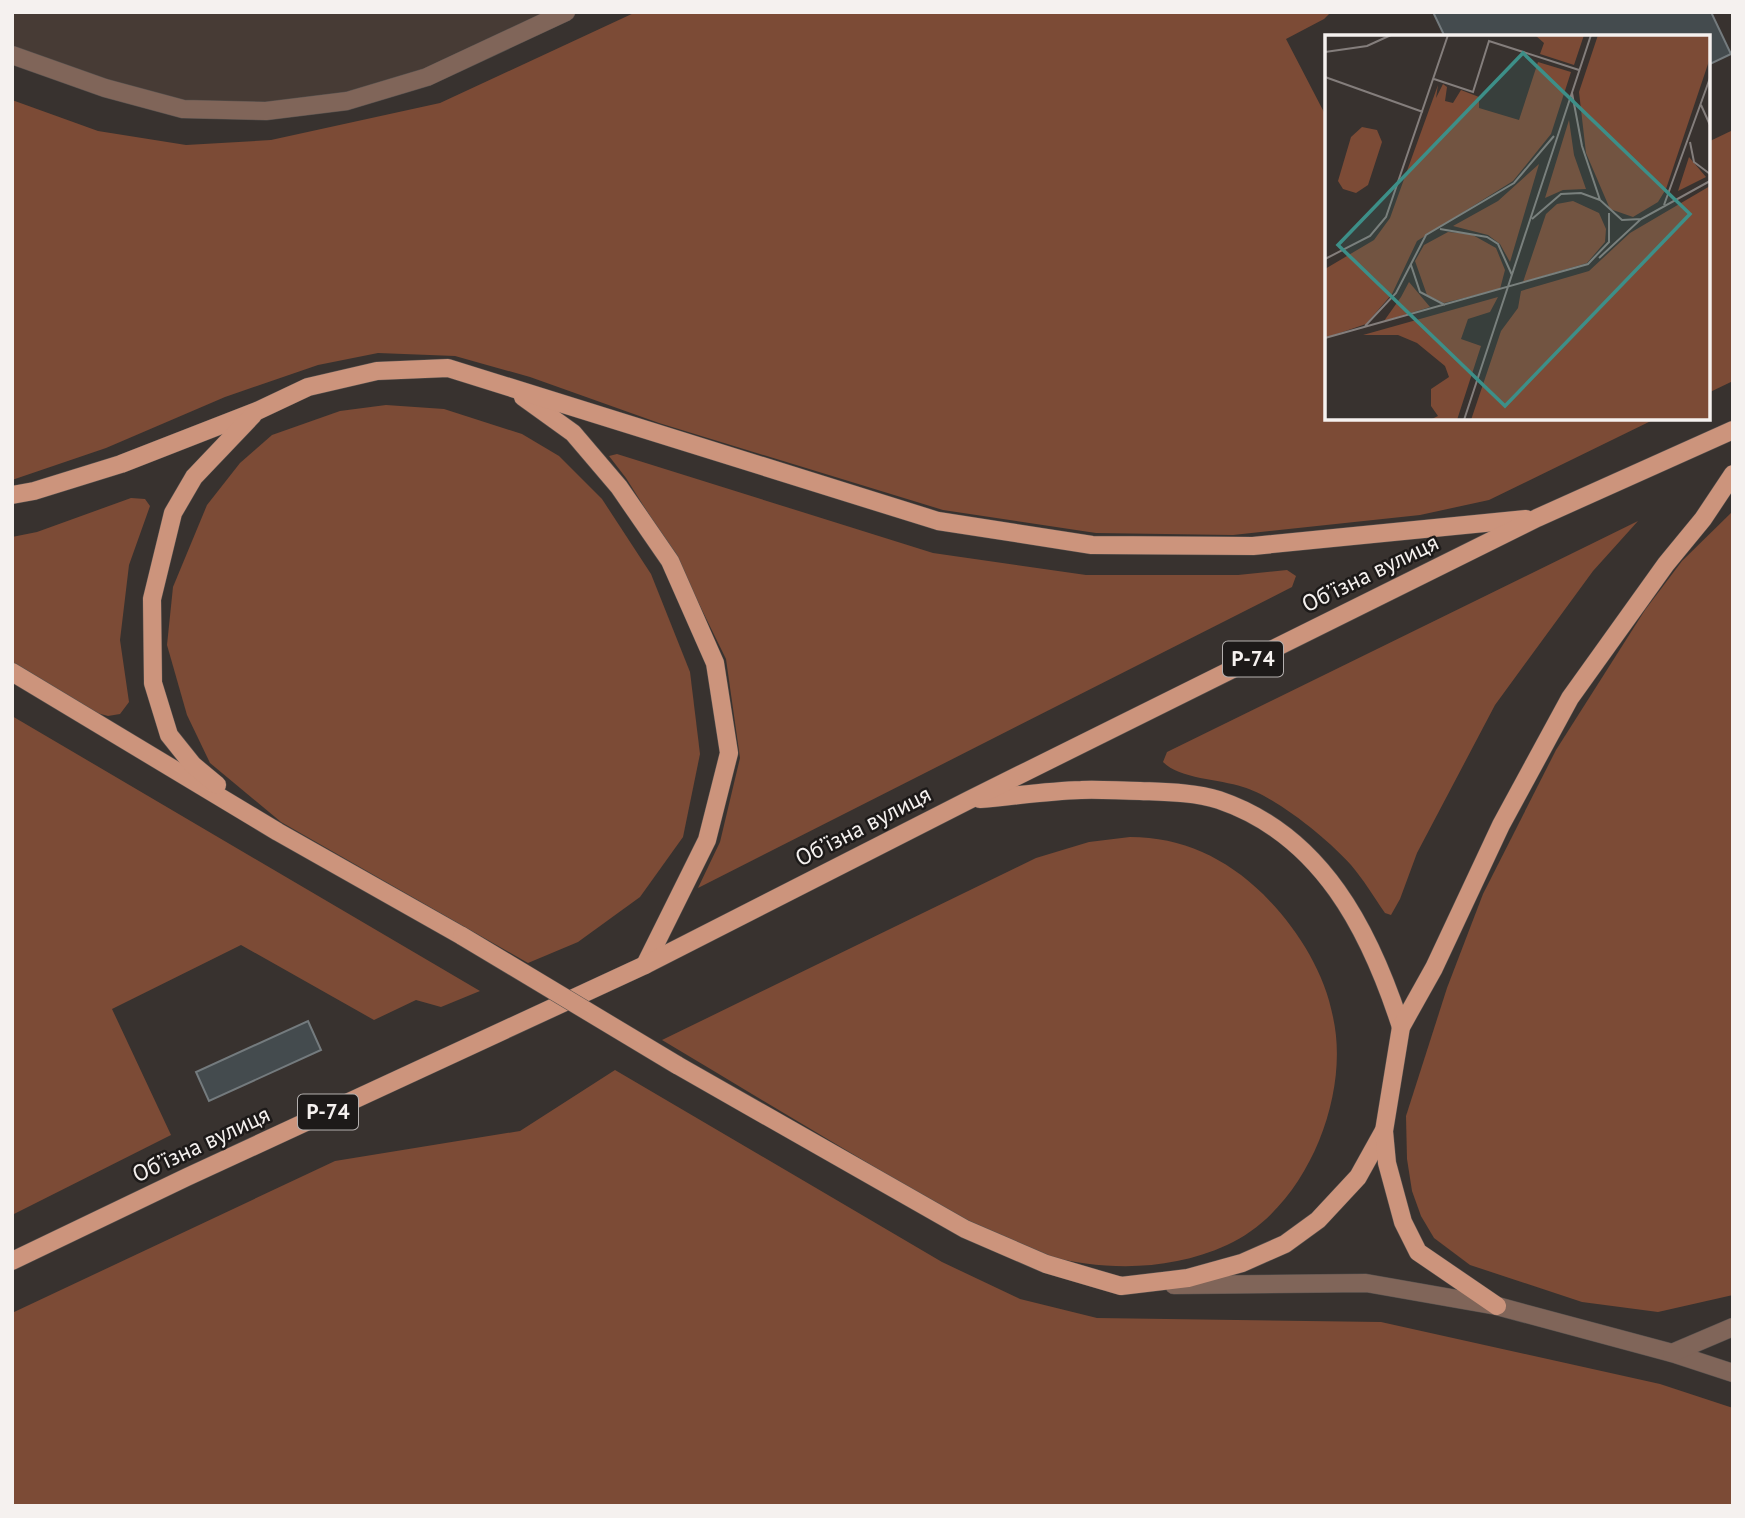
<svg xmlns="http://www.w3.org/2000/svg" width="1745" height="1518" viewBox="0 0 1745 1518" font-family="'PT Sans',sans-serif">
<rect width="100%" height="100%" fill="#38322f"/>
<path fill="#473b35" d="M12 12H566L347 101 183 109 12 55Z"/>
<g fill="#7c4b36">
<path d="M636 12H1331L1324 19 1286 39 1327 118V418H1657L1489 500 1420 515 1233 535 1096 533 943 510 659 423 530 377 455 356 378 353 318 365 225 397 106 448 12 480V100L98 131 186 145 271 140 440 103Z"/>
<path d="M1733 130V381L1708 393V142Z"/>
<path d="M386 405 444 409 522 434 559 456 602 499 651 574 690 672 700 754 683 837 640 897 578 942 528 963 281 822 210 763 187 715 167 645 173 587 207 505 240 463 272 435 340 411Z"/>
<path d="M617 454 933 553 1086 575H1238L1287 570 1296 576 1292 587 698 888 720 842 740 758 726 659 677 559 626 478 609 456Z"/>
<path d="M131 498 145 499 150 506 129 565 120 640 129 702 120 714 108 716 97 713 12 663V537L37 532Z"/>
<path d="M1733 511V1295L1658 1312 1582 1302 1470 1265 1434 1238 1421 1216 1412 1191 1407 1159 1406 1116 1447 988 1483 894 1556 750 1645 610 1682 561Z"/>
<path d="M1638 521 1593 571 1495 705 1417 853 1400 899 1391 915 1385 913C1374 897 1363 879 1351 865 1329 840 1275 796 1243 787 1219 779 1180 779 1163 762L1167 752Z"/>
<path d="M12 716 480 991 441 1007 416 1000 374 1020 241 945 112 1009 171 1135 12 1215Z"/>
<path d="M1130 837C1182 837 1226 858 1263 894 1296 927 1324 970 1333 1017 1351 1097 1305 1210 1227 1245 1170 1271 1107 1271 1046 1256 1033 1253 1020 1246 1008 1240 966 1221 927 1199 888 1175 812 1130 737 1085 662 1040L1036 858 1089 842Z"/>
<path d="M615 1070 942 1262 1020 1299 1097 1318 1381 1322 1660 1384 1733 1408V1506H12V1313L335 1161 520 1131Z"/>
</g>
<g fill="#444b4e" stroke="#747b7e" stroke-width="2">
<path d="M1433 12H1711L1731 54 1708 65V37H1445Z"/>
<path d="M308 1021 321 1050 209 1101 196 1072Z"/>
</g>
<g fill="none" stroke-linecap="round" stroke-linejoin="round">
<g stroke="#56514e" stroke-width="19">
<g id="minor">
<path d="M12 55 105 88 183 109 266 111 347 101 427 77 566 12"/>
<path d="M1174 1285 1366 1283 1497 1306 1672 1353 1733 1373"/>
<path d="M1672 1353 1733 1327"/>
</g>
</g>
<g stroke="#56514e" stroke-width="19">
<g id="major">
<path d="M523 397 573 433 619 487 670 561 715 663 729 753 707 840 645 965"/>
<path d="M12 495 34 491 121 464 257 411 308 387 377 371 448 368 938 521 1092 545 1253 546 1526 519"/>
<path d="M12 672 278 832 462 936"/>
<path d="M217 785 193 765 169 735 153 683 152 599 173 513 194 477 253 415"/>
<path d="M980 799C1014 796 1048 791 1081 790 1100 789 1120 791 1140 791 1165 792 1194 792 1219 800 1322 835 1370 931 1401 1027"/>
<path d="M677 1065 965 1229 1046 1264 1121 1286 1188 1278 1242 1263 1285 1244 1318 1220 1358 1177 1383 1132"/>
<path d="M12 1261 187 1177 645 965 969 800 1537 518 1733 430"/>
<path d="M1497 1306 1418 1252 1403 1222 1387 1163 1384 1131 1401 1027 1434 968 1501 825 1570 698 1666 564 1703 519 1733 474"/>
</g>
</g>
<use href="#minor" stroke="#806559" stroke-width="18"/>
<use href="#major" stroke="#cc947c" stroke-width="18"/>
<g stroke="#56514e" stroke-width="19" stroke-linecap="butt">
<path id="major-bridge" d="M462 936 677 1065"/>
</g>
<use href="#major-bridge" stroke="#cc947c" stroke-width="18"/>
</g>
<g text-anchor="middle" stroke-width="5" stroke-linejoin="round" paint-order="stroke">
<g fill="#1d1a19" stroke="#b4b0af" stroke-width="2">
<rect x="1223" y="641.5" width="60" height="35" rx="5"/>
<rect x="298" y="1094.5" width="60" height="35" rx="5"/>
</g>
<g font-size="21" font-weight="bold" fill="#f5f1ef">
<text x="1253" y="666">Р-74</text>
<text x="328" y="1119">Р-74</text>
</g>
<g font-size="23" fill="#f5f1ef" stroke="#1d1a19">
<text transform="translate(1370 573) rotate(-26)" y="8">Обʼїзна вулиця</text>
<text transform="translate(863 826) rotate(-27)" y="8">Обʼїзна вулиця</text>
<text transform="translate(201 1144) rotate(-25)" y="8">Обʼїзна вулиця</text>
</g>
</g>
<g transform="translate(1325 35)">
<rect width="385" height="385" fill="#38322f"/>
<path d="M210 0H259L249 30 215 19 219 8ZM273 0H385V23L341 154 333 167 308 182 285 174 261 118 254 57ZM213 27 246 37 226 99 188 146 92 206 67 259 41 289 0 303V234L49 205 65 183 113 50 111 63 118 49 122 52 120 66 128 68 136 55 154 62V73L194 85ZM244 85 249 120 261 154 238 155 220 163ZM37 92 52 95 57 107 43 150 31 158 18 154 13 146 26 102ZM364 122 381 142 353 156ZM214 129 185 227 175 209 163 200 128 191 173 166ZM385 151V385H146L176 296 193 273 196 256 264 236 305 198ZM248 166 274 178 281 194 280 207 262 228 198 247 221 179 232 169ZM123 197 146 199 171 213 180 235 175 254 119 268 102 260 90 226 99 210ZM84 247 105 272 59 286 76 262ZM173 262 165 277 143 284 136 304 156 311 132 385H105L113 381 106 371V354L124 342 120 331 92 308 73 300H38Z" fill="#7c4b36"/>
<path fill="none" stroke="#847e7c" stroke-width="2" d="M0 17 42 11 66 0M0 42 98 77M109 44 148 57 164 6 254 35M247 58 257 111 275 165 297 185 316 184M376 70 385 90M385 96V122M365 107 369 127 385 139M339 170 385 43M207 184 236 159 256 158 275 165M115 194 162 202 173 209 187 240M274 223 316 184 385 146M0 224 45 201 61 182 123 0M86 230 95 257 120 270M40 291 71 258 101 200 189 148 229 101M0 303 263 229 284 207V178M139 385 266 0"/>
<path fill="#3d8f88" fill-opacity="0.15" stroke="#3d8f88" stroke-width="3.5" d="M198 18 365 179 180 371 13 210Z"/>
<rect width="385" height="385" fill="none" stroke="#f5f1ef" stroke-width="3.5"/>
</g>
<rect width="1745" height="1518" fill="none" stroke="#f5f1ef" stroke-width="28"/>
</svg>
